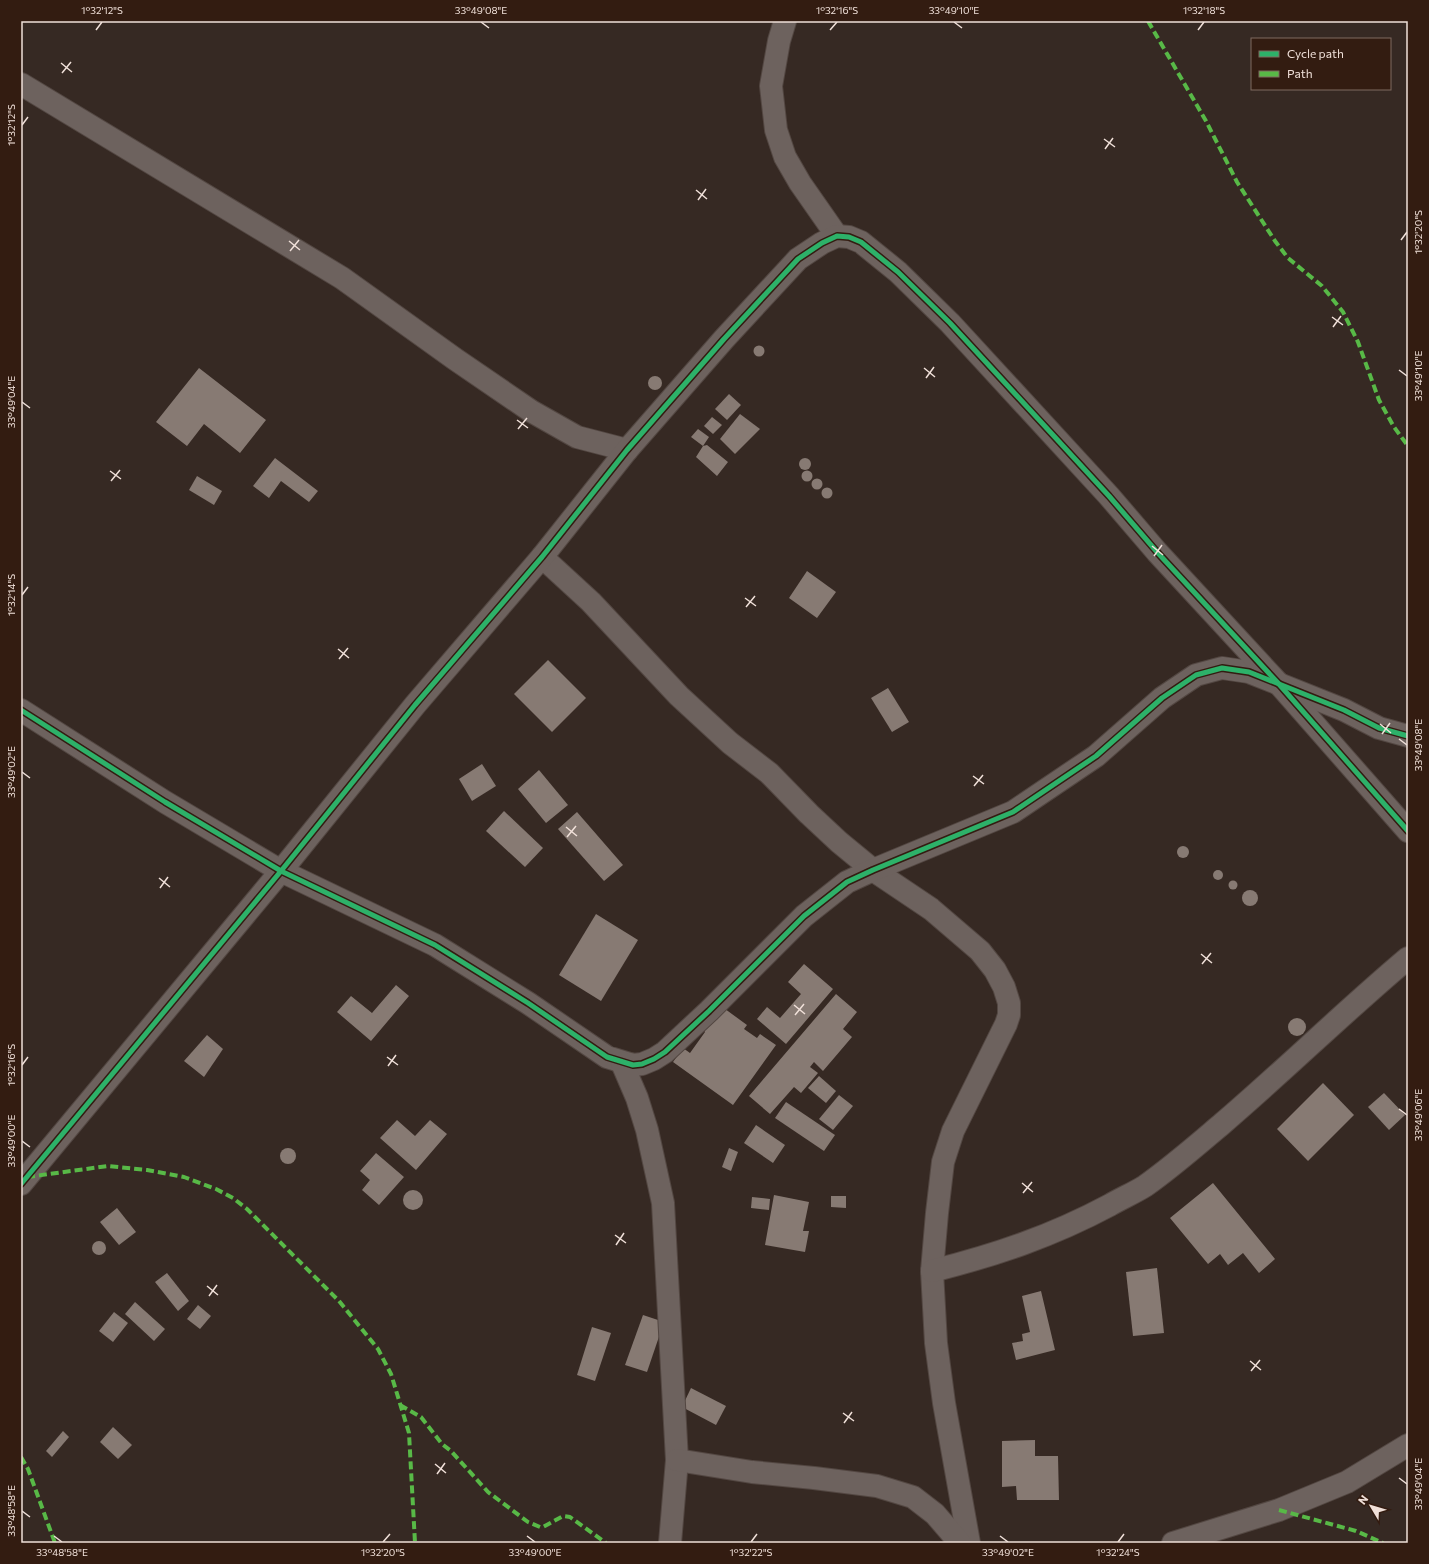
<svg xmlns="http://www.w3.org/2000/svg" width="1429" height="1564" viewBox="0 0 1429 1564" font-family="Commissioner,sans-serif">
<rect width="100%" height="100%" fill="#362923"/>
<g fill="#877a73">
<circle cx="759" cy="351" r="5.5"/>
<path d="M199 368 266 420 240 453 204 424 187 446 156 422Z"/>
<circle cx="655" cy="383" r="7"/>
<path d="M729 394 741 405 727 420 715 409Z"/>
<path d="M740 414 760 429 735 454 720 439Z"/>
<path d="M712 417 722 425 713 434 704 426Z"/>
<path d="M698 429 709 437 703 446 707 445 728 462 717 476 696 457 703 446 691 437Z"/>
<path d="M275 458 318 491 309 502 281 481 269 498 253 486Z"/>
<circle cx="805" cy="464" r="6"/>
<circle cx="807" cy="476" r="5.5"/>
<path d="M197 476 222 491 214 505 189 490Z"/>
<circle cx="817" cy="484" r="5.5"/>
<circle cx="827" cy="493" r="5.5"/>
<path d="M807 571 836 592 817 618 789 598Z"/>
<path d="M548 660 586 698 552 732 514 694Z"/>
<path d="M888 688 909 722 892 732 871 698Z"/>
<path d="M482 764 496 786 472 801 459 779Z"/>
<path d="M539 770 568 805 546 823 518 789Z"/>
<path d="M504 811 543 848 525 867 486 831Z"/>
<path d="M577 812 623 865 604 881 558 829Z"/>
<circle cx="1183" cy="852" r="6"/>
<circle cx="1218" cy="875" r="5"/>
<circle cx="1233" cy="885" r="4.5"/>
<circle cx="1250" cy="898" r="8"/>
<path d="M596 914 638 940 601 1001 559 975Z"/>
<path d="M804 964 833 989 786 1044 757 1019 767 1007 780 1018 801 994 788 982Z"/>
<path d="M396 985 409 996 371 1041 337 1012 351 996 372 1013Z"/>
<path d="M836 994 857 1012 843 1029 852 1037 823 1071 814 1062 810 1067 818 1073 801 1093 794 1087 770 1114 749 1096Z"/>
<path d="M721 1006 747 1025 744 1029 757 1038 760 1034 776 1045 733 1105 673 1062 683 1048 690 1053 705 1032 704 1030Z"/>
<circle cx="1297" cy="1027" r="9"/>
<path d="M207 1035 223 1049 204 1077 184 1061Z"/>
<path d="M819 1076 836 1091 826 1103 808 1088Z"/>
<path d="M1323 1083 1354 1115 1308 1161 1277 1129Z"/>
<path d="M1384 1093 1405 1115 1389 1130 1368 1107Z"/>
<path d="M839 1095 853 1106 833 1130 819 1119Z"/>
<path d="M786 1102 835 1135 824 1151 775 1118Z"/>
<path d="M397 1120 415 1136 430 1120 447 1134 416 1170 380 1138Z"/>
<path d="M756 1125 785 1145 773 1163 744 1143Z"/>
<path d="M729 1148 738 1152 731 1171 722 1167Z"/>
<circle cx="288" cy="1156" r="8"/>
<path d="M376 1153 404 1177 379 1205 362 1190 370 1180 360 1171Z"/>
<path d="M1213 1183 1275 1259 1259 1273 1243 1253 1228 1265 1220 1254 1208 1264 1170 1218Z"/>
<circle cx="413" cy="1200" r="10"/>
<path d="M774 1195 809 1202 803 1231H809L805 1252 765 1245Z"/>
<path d="M831 1196H846V1208L831 1207Z"/>
<path d="M752 1197 770 1199 769 1210 751 1208Z"/>
<path d="M117 1208 136 1232 119 1245 100 1222Z"/>
<circle cx="99" cy="1248" r="7"/>
<path d="M1157 1268 1164 1333 1133 1336 1126 1272Z"/>
<path d="M167 1273 189 1301 178 1311 155 1282Z"/>
<path d="M1041 1291 1055 1350 1016 1360 1012 1343 1023 1341 1022 1334 1030 1332 1022 1296Z"/>
<path d="M135 1302 165 1329 154 1341 125 1314Z"/>
<path d="M198 1305 211 1316 200 1329 187 1319Z"/>
<path d="M114 1312 128 1323 113 1342 99 1331Z"/>
<path d="M643 1315 664 1322 647 1372 625 1365Z"/>
<path d="M592 1327 611 1333 595 1381 577 1375Z"/>
<path d="M691 1388 726 1406 716 1425 682 1407Z"/>
<path d="M113 1427 132 1445 118 1459 100 1442Z"/>
<path d="M63 1431 69 1437 52 1457 46 1451Z"/>
<path d="M1035 1440V1456H1058L1059 1500H1017L1016 1486 1002 1487V1441Z"/>
</g>
<g fill="none" stroke-linecap="round" stroke-linejoin="round">
<g stroke="#534742" stroke-width="24">
<g id="minor">
<path d="M785 21 779 41 771 86 776 130 785 157 800 183 837 236"/>
<path d="M21 84 342 278 455 359 531 411 577 437 627 450"/>
<path d="M542 557 591 602 679 696 730 743 769 773 809 814 839 842 873 870 931 909 980 951 995 970 1004 987 1009 1003V1015L1006 1024 953 1131 943 1162 937 1213 932 1271 936 1343 944 1403 969 1543"/>
<path d="M21 710 165 802 281 871 435 945 528 1003 607 1057 633 1065 642 1064 654 1059 665 1052 709 1011 804 916 847 882 873 870 1013 812 1096 756 1162 698 1196 675 1222 668 1249 672 1344 710 1379 728 1408 736"/>
<path d="M622 1063 637 1098 647 1130 663 1203 677 1460 670 1543"/>
<path d="M21 1184 281 871 415 705 542 557 627 450 724 339 798 259 822 243 837 236 849 237 861 242 898 272 950 323 1109 496 1157 552 1278 683 1408 831"/>
<path d="M932 1271C996 1255 1052 1236 1110 1205 1122 1198 1134 1193 1145 1186 1172 1167 1197 1145 1223 1123 1286 1069 1345 1011 1408 958"/>
<path d="M677 1460 752 1472 814 1478 877 1486 913 1497 935 1514 960 1543"/>
<path d="M1173 1543 1279 1510 1347 1482 1408 1445"/>
</g>
</g>
<use href="#minor" stroke="#6d625e" stroke-width="22"/>
<g stroke="#58b947" stroke-width="4" stroke-dasharray="8 4" stroke-linecap="butt">
<path d="M1148 21 1206 121 1237 182 1275 241 1288 258 1322 286 1343 312 1358 342 1379 400 1394 427 1408 446"/>
<path d="M27 1177 108 1166 147 1170 184 1177 216 1189 233 1198 247 1209 339 1301 378 1349 391 1374 409 1433 415 1543"/>
<path d="M400 1405 421 1417 442 1444 451 1451 488 1492 528 1522 540 1527H543L563 1516 570 1517 606 1543"/>
<path d="M21 1457 28 1469 55 1543"/>
<path d="M1279 1510 1356 1531 1383 1543"/>
</g>
<g stroke="#331c11" stroke-width="8">
<g id="cycleway">
<path d="M21 710 165 802 281 871 435 945 528 1003 607 1057 633 1065 642 1064 654 1059 665 1052 709 1011 804 916 847 882 873 870 1013 812 1096 756 1162 698 1196 675 1222 668 1249 672 1344 710 1379 728 1408 736"/>
<path d="M21 1184 281 871 415 705 542 557 627 450 724 339 798 259 822 243 837 236 849 237 861 242 898 272 950 323 1109 496 1157 552 1278 683 1408 831"/>
</g>
</g>
<use href="#cycleway" stroke="#2db169" stroke-width="5"/>
</g>
<path fill="none" stroke="#f0e0d9" stroke-width="1.5" d="M481 22 489 28M954 22 962 28M96 30 102 22M830 30 837 22M1198 30 1204 22M61 63 72 72M62 73 71 62M22 125 28 117M1104 139 1115 147M1105 149 1113 138M696 190 707 199M698 200 706 189M1401 240 1407 232M289 241 300 250M290 251 299 240M1332 317 1343 325M1333 327 1341 316M924 368 935 377M1399 370 1407 376M926 378 934 367M22 402 30 408M517 420 528 428M518 429 527 418M110 471 121 479M111 481 120 470M1152 546 1163 555M1154 556 1162 545M22 595 28 587M745 598 756 606M746 607 755 596M338 649 349 658M339 659 348 648M1380 724 1391 733M1382 734 1390 723M1399 739 1407 745M22 772 30 778M973 776 984 784M974 786 983 775M566 827 577 836M567 837 576 826M159 878 170 887M160 888 168 877M1201 954 1212 963M1202 964 1211 953M794 1005 805 1014M795 1015 804 1004M387 1057 398 1065M22 1065 28 1057M388 1066 396 1055M1399 1109 1407 1115M22 1141 30 1147M1022 1183 1033 1192M1023 1193 1032 1182M615 1235 626 1243M616 1245 624 1233M207 1286 218 1295M209 1296 217 1285M1250 1361 1261 1370M1251 1371 1260 1360M843 1413 854 1421M844 1423 852 1412M435 1464 446 1473M437 1474 445 1463M1399 1478 1407 1484M22 1511 30 1517M54 1536 62 1542M527 1536 535 1542M1000 1536 1008 1542M383 1542 390 1534M751 1542 757 1534M1118 1542 1124 1534"/>
<rect width="1429" height="1564" fill="none" stroke="#331c11" stroke-width="44"/>
<rect x="1251" y="38" width="140" height="52" fill="#331c11" stroke="#7f6a61"/>
<rect x="1259" y="51" width="20" height="6" fill="#2db169" stroke="#7f6a61"/>
<text x="1287" y="58" font-size="12" fill="#f0e0d9">Cycle path</text>
<rect x="1259" y="71" width="20" height="6" fill="#58b947" stroke="#7f6a61"/>
<text x="1287" y="78" font-size="12" fill="#f0e0d9">Path</text>
<g transform="translate(1371 1506) rotate(308)" stroke="#331c11" stroke-width="3" paint-order="stroke">
<path d="M0-3L7 15L0 10L-7 15Z" fill="#f0e0d9"/>
<text y="-6" font-size="11" font-weight="bold" text-anchor="middle" fill="#f0e0d9">N</text>
</g>
<rect x="22" y="22" width="1385" height="1520" fill="none" stroke="#f0e0d9" stroke-width="1.5"/>
<g font-size="10" text-anchor="middle" fill="#f0e0d9">
<text x="102" y="14">1°32'12"S</text>
<text x="481" y="14">33°49'08"E</text>
<text x="837" y="14">1°32'16"S</text>
<text x="954" y="14">33°49'10"E</text>
<text x="1204" y="14">1°32'18"S</text>
<text transform="translate(11 125) rotate(-90)" y="4">1°32'12"S</text>
<text transform="translate(1418 232) rotate(-90)" y="4">1°32'20"S</text>
<text transform="translate(1418 376) rotate(-90)" y="4">33°49'10"E</text>
<text transform="translate(11 402) rotate(-90)" y="4">33°49'04"E</text>
<text transform="translate(11 595) rotate(-90)" y="4">1°32'14"S</text>
<text transform="translate(1418 745) rotate(-90)" y="4">33°49'08"E</text>
<text transform="translate(11 772) rotate(-90)" y="4">33°49'02"E</text>
<text transform="translate(11 1065) rotate(-90)" y="4">1°32'16"S</text>
<text transform="translate(1418 1115) rotate(-90)" y="4">33°49'06"E</text>
<text transform="translate(11 1141) rotate(-90)" y="4">33°49'00"E</text>
<text transform="translate(1418 1484) rotate(-90)" y="4">33°49'04"E</text>
<text transform="translate(11 1511) rotate(-90)" y="4">33°48'58"E</text>
<text x="62" y="1556">33°48'58"E</text>
<text x="383" y="1556">1°32'20"S</text>
<text x="535" y="1556">33°49'00"E</text>
<text x="751" y="1556">1°32'22"S</text>
<text x="1008" y="1556">33°49'02"E</text>
<text x="1118" y="1556">1°32'24"S</text>
</g>
</svg>
